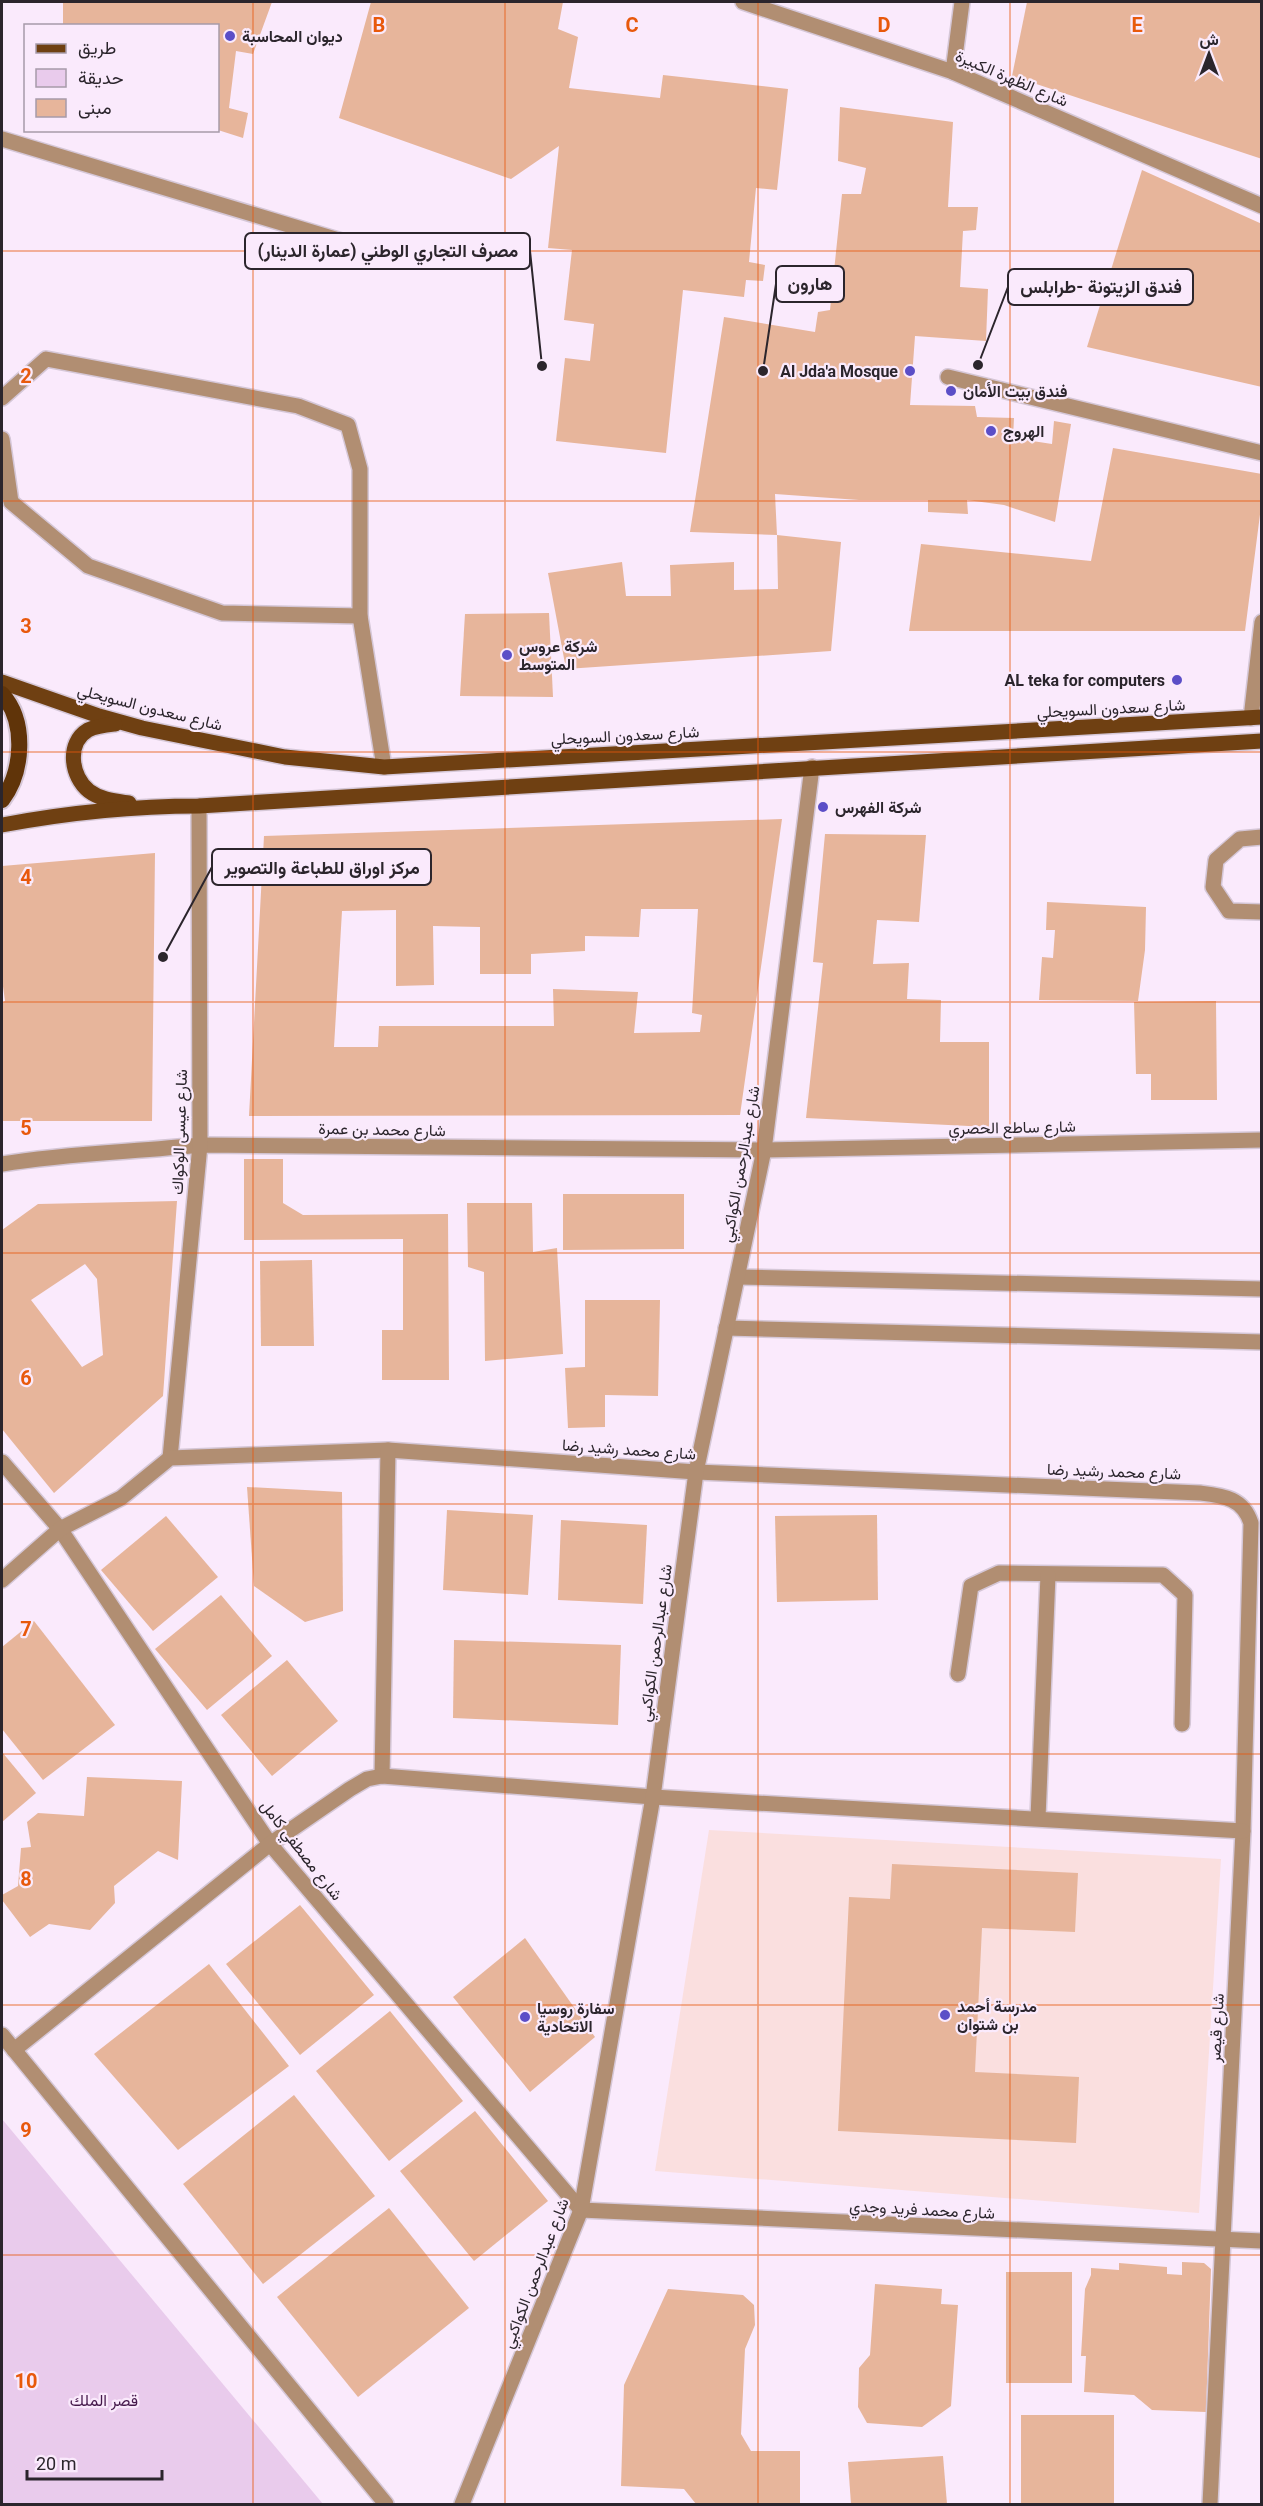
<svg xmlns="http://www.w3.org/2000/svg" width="1263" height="2506" viewBox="0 0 1263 2506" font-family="Roboto,Vazirmatn,sans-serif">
<rect width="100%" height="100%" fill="#faeafc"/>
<path fill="#fadfdf" d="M709 1830 1221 1859 1199 2213 655 2171Z"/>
<path fill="#e9cbec" d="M2 2119 323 2504H2Z"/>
<g fill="#e7b59b" fill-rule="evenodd">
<path d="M63 2H272L253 54 236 51 229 108 248 113 243 138 218 130V26H63Z"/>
<path d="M371 2H563L558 29 578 37 569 88 660 98 663 75 788 89 777 190 756 188 749 262 765 265 763 281 746 280 744 297 683 290 666 453 556 441 565 358 590 361 594 324 564 320 572 250 548 248 559 146 511 179 339 118Z"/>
<path d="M1027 2H1262V159L1012 76Z"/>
<path d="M840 107 953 122 948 207H978L976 230 963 231 960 287 988 289 986 341 915 336 910 405 975 406 977 417 1014 418 1013 438 1052 444 1054 421 1071 424 1055 522 1004 505 967 500 968 514 928 512V500H859L775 494 777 535 690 532 724 317 815 332 818 312 830 310 842 194H861L866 168 838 161Z"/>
<path d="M1142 170 1262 224V387L1087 347Z"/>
<path d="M1113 448 1262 474V499L1245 631H909L921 544 1091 561Z"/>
<path d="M777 535 841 542 831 651 566 669 548 573 622 562 626 596H671L670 565 734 562V590L778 589Z"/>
<path d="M549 613 553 697 460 696 465 614Z"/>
<path d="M782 819 740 1115 249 1116 264 836ZM641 909H698L692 1013 702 1015 700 1032 634 1033 638 992 553 989 554 1026H379L378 1047H334L342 911 396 910V986L434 985 433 926 480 927V974H531V954L585 951V936L639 937Z"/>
<path d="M825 834 926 835 919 922 877 920 873 964 909 963 907 999 941 1000 940 1042H989V1127L806 1118 823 963 813 962Z"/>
<path d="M155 853 152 1121H2V1003L5 1001 2 979V866Z"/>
<path d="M1047 902 1146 907 1145 950 1138 1001 1039 1000 1042 957 1053 958 1055 930H1046Z"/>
<path d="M1216 1001 1217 1100H1151V1074H1136L1134 1002Z"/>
<path d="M244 1159H283V1203L303 1215 448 1214 449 1380H382V1330H403V1239L244 1240Z"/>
<path d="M563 1194H684V1249L563 1250Z"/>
<path d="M177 1201 163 1396 54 1493 2 1429V1230L38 1204ZM85 1264 97 1279 103 1355 82 1367 31 1300Z"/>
<path d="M467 1203H532L533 1252 557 1248 563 1354 485 1361 484 1272 468 1267Z"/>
<path d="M312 1260 314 1346H261L260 1261Z"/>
<path d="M585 1300H660L658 1396 605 1395V1427L568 1428 565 1368 585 1367Z"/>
<path d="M247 1487 342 1492 343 1611 305 1622 254 1586Z"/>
<path d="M447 1510 533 1515 528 1595 443 1590Z"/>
<path d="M877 1515 878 1600 777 1602 775 1516Z"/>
<path d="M166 1516 218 1577 153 1631 101 1570Z"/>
<path d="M561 1520 647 1525 643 1604 558 1600Z"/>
<path d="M221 1595 272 1656 207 1710 155 1649Z"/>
<path d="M34 1621 115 1725 43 1780 2 1729V1647Z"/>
<path d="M454 1640 621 1645 618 1725 453 1718Z"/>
<path d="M287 1660 338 1721 272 1776 221 1715Z"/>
<path d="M2 1752 36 1793 2 1822Z"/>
<path d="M87 1777 182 1781 178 1860 158 1851 114 1886 115 1903 90 1930 49 1924 30 1937 2 1900V1895L18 1886 21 1848 31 1847 27 1822 38 1813 84 1816Z"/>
<path d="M892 1864 1078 1873 1075 1932 982 1928 975 2072 1079 2077 1076 2143 838 2131 849 1897 890 1899Z"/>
<path d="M300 1905 374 1995 300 2055 226 1964Z"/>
<path d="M525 1938 595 2037 530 2092 453 1997Z"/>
<path d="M209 1964 289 2066 178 2150 94 2054Z"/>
<path d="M390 2011 463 2101 389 2161 316 2071Z"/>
<path d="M294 2095 375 2196 263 2284 183 2184Z"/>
<path d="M475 2111 548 2201 474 2261 400 2171Z"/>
<path d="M389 2208 469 2308 358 2397 277 2297Z"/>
<path d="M1182 2262 1204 2263 1211 2269 1206 2412 1152 2410 1134 2395 1084 2392 1086 2356H1081L1085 2289 1091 2275V2268L1119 2270V2263L1167 2267V2274L1182 2275Z"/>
<rect x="1006" y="2272" width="66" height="111"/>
<path d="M875 2284 942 2289 941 2304 958 2305 951 2406 922 2427 867 2423 858 2407 859 2368 870 2355Z"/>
<path d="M668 2289 743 2295 754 2305 755 2325 745 2349 741 2434 751 2451H800V2504H696L684 2489 621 2486 624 2385Z"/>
<rect x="1021" y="2415" width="93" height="89"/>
<path d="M943 2456 947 2504H851L848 2462Z"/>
</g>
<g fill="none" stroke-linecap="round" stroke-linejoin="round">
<g stroke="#d5c7d7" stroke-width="18">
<g id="service">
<path d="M2 139 405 260"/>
<path d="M2 398 46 359 298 406 348 425 360 469V616L384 767"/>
<path d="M2 439 11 502 88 566 222 613 360 616"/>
<path d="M1262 837 1240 839 1216 860 1213 887 1229 911 1262 912"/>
<path d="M738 1277 1262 1289"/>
<path d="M726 1328 1262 1342"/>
<path d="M958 1674 971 1586 999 1573 1163 1575 1185 1595 1182 1724"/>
<path d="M1038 1818 1048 1575"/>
</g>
</g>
<g stroke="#d5c7d7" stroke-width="18">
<g id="minor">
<path d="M743 2 953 72 1262 206"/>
<path d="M953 72 962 2"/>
<path d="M948 377 1262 453"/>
<path d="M1251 718 1262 622"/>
<path d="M2 1164C67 1153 134 1152 200 1145L764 1150 1262 1140"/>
<path d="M170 1458 200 1145 199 806"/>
<path d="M2 1462 60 1529 270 1844 581 2210 1262 2241"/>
<path d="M2 1580 60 1529 121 1498 170 1458 388 1450 696 1472 1200 1493C1224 1496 1243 1498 1251 1523L1243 1831 1210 2504"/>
<path d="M382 1776 388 1450"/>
<path d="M2 2035 386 2504"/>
<path d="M14 2050 270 1844 350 1789 367 1779 382 1776 653 1797 1243 1831"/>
<path d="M462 2504 581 2210 653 1797 696 1472 764 1150 812 767"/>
</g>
</g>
<g stroke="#d5c7d7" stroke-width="18">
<g id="primary">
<path d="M2 682 99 716 142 728 285 757 384 767 1262 717"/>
<path d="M115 724C106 725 96 726 88 730 66 743 71 777 89 791 101 800 115 801 129 803"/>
<path d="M2 825C66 813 133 806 199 806L1262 741"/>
</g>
</g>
<g stroke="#d5c7d7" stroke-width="20">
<path id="trunk" d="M2 694C27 722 23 772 2 800"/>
</g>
<use href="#service" stroke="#b18e72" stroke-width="15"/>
<use href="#minor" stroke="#b18e72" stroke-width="15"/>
<use href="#primary" stroke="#6f4012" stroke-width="15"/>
<use href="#trunk" stroke="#603409" stroke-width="16"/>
</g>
<path fill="none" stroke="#e8590c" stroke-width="1.5" stroke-opacity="0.55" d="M253 2V2504M505 2V2504M758 2V2504M1010 2V2504M2 251H1262M2 501H1262M2 752H1262M2 1002H1262M2 1253H1262M2 1504H1262M2 1754H1262M2 2005H1262M2 2255H1262"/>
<g fill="#5b4ec7" stroke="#faeafc" stroke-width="2">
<circle cx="230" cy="36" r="6"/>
<circle cx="910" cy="371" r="6"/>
<circle cx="951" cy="391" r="6"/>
<circle cx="991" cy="431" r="6"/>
<circle cx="507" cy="655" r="6"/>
<circle cx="1177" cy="680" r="6"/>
<circle cx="823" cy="807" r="6"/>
<circle cx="945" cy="2015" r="6"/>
<circle cx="525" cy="2017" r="6"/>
</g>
<g text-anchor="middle" stroke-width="4.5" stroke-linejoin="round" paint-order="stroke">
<g font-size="16" font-weight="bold" fill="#2b252c" stroke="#faeafc" text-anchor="start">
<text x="242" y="42">ديوان المحاسبة</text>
<text x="898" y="377" text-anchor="end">Al Jda'a Mosque</text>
<text x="963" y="397">فندق بيت الأمان</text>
<text x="1003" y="437">الهروج</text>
<text x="519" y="652">شركة عروس<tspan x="519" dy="18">المتوسط</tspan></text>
<text x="1165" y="686" text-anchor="end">AL teka for computers</text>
<text x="835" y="813">شركة الفهرس</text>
<text x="957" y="2012">مدرسة أحمد<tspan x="957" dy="18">بن شتوان</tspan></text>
<text x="537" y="2014">سفارة روسيا<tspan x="537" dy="18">الاتحادية</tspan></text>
</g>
<g font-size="16" fill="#2b252c" stroke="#faeafc">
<text transform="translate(1012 78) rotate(23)" y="6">شارع الظهرة الكبيرة</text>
<text transform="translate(150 707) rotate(14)" y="6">شارع سعدون السويحلي</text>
<text transform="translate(1111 708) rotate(-3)" y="6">شارع سعدون السويحلي</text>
<text transform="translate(625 735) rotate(-3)" y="6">شارع سعدون السويحلي</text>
<text transform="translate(1012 1127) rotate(-1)" y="6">شارع ساطع الحصري</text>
<text transform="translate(382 1129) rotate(1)" y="6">شارع محمد بن عمرة</text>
<text transform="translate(179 1132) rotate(-88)" y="6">شارع عيسى الوكواك</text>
<text transform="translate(740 1164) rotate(-80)" y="6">شارع عبدالرحمن الكواكبي</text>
<text transform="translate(629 1449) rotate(4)" y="6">شارع محمد رشيد رضا</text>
<text transform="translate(1114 1471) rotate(2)" y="6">شارع محمد رشيد رضا</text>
<text transform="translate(655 1643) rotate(-82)" y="6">شارع عبدالرحمن الكواكبي</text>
<text transform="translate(302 1850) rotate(52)" y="6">شارع مصطفي كامل</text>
<text transform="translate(1216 2028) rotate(-87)" y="6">شارع قيصر</text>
<text transform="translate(922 2209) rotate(3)" y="6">شارع محمد فريد وجدي</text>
<text transform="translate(535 2273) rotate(-69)" y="6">شارع عبدالرحمن الكواكبي</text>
</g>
<g font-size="16" fill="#45194b" stroke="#faeafc">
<text x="104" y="2406">قصر الملك</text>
</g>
</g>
<g font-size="20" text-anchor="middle" font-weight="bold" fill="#e8590c" stroke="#faeafc" stroke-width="4.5" stroke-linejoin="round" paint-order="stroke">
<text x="379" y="32">B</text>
<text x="632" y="32">C</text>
<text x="884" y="32">D</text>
<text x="1137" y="32">E</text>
<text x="26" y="383">2</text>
<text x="26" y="633">3</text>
<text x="26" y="884">4</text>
<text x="26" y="1135">5</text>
<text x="26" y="1385">6</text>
<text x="26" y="1636">7</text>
<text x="26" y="1886">8</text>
<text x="26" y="2137">9</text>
<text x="26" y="2388">10</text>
</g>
<path fill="none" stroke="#2b252c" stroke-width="2" d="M542 366L530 251M763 371L776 284M978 365L1008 287M163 957L212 867"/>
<g fill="#2b252c" stroke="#faeafc" stroke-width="2">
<circle cx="542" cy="366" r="6"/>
<circle cx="763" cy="371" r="6"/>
<circle cx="978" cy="365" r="6"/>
<circle cx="163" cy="957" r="6"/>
</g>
<g fill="#faeafc" stroke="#2b252c" stroke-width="2">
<rect x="245" y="233" width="285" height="36" rx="6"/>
<rect x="776" y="266" width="68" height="36" rx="6"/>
<rect x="1008" y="269" width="185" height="36" rx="6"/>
<rect x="212" y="849" width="219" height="36" rx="6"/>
</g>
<g font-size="18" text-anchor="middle" font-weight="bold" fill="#2b252c">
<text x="388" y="257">مصرف التجاري الوطني (عمارة الدينار)</text>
<text x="810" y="290">هارون</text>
<text x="1101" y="293">فندق الزيتونة -طرابلس</text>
<text x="322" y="874">مركز اوراق للطباعة والتصوير</text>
</g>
<rect width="1263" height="2506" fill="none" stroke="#2b252c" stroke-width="6"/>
<rect x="24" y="24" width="195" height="108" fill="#faeafc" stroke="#a79ba9" stroke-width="1.5"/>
<rect x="36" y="44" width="30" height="9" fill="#6f4012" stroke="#a79ba9" stroke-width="1.5"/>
<text x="78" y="54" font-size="18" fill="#2b252c">طريق</text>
<rect x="36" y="69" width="30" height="18" fill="#e9cbec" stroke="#a79ba9" stroke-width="1.5"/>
<text x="78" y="84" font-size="18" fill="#2b252c">حديقة</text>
<rect x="36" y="99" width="30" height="18" fill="#e7b59b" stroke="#a79ba9" stroke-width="1.5"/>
<text x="78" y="114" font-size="18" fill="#2b252c">مبنى</text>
<g transform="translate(1209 54)" stroke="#faeafc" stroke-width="4.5" paint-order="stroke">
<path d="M0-4.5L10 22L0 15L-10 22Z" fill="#2b252c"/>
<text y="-9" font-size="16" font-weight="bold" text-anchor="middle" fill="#2b252c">ش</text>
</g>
<path d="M27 2470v9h135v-9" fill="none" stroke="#2b252c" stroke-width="3"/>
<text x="36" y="2470" font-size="18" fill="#2b252c" stroke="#faeafc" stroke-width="4.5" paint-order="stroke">20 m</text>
</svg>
